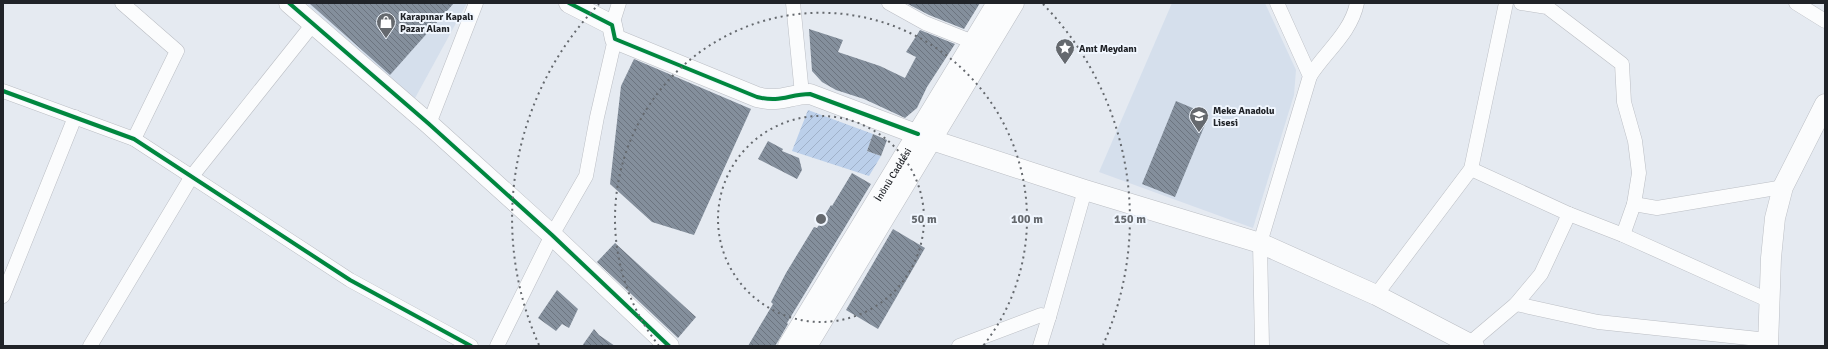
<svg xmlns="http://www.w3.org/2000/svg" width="1828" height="349" viewBox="0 0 1828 349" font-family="Signika,sans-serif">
<defs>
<pattern id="garden-furrows" width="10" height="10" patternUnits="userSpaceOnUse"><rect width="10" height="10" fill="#bbcfea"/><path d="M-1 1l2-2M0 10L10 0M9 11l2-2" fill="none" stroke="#a0b1c9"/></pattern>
<pattern id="building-back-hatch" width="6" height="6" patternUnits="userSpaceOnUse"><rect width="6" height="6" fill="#848f9c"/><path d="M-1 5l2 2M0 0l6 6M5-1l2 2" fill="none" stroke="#6c747f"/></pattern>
</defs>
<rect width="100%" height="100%" fill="#e5eaf1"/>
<g fill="#d5dfec">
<path d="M306 3H467L414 100Z"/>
<path d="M1172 3H1265L1296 70 1294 95 1253 228 1099 172Z"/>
</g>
<path fill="url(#garden-furrows)" d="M808 110 873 134 867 151 881 156 869 176 792 151Z"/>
<g fill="url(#building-back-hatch)">
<path d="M309 3H454L390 75Z"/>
<path d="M906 3H980L964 29 929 15Z"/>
<path d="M809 29 843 40 838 52 880 66 905 78 916 57 906 52 920 30 955 44 927 87 917 108 905 118 864 99 836 90 822 82 812 71Z"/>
<path d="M634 59 751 109 694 235 652 222 610 184 621 86Z"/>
<path d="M1176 101 1209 115 1175 197 1142 184Z"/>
<path d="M873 134 887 140 881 156 867 151Z"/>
<path d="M768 141 783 149 782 151 799 158 802 170 797 179 758 159Z"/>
<path d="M852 173 871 184 787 323 788 324 777 343 775 346H748L773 304 771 302 786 273 814 227 817 228 831 205 832 206Z"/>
<path d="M893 229 925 248 878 329 846 310Z"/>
<path d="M615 243 696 317 678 338 597 262Z"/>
<path d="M557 290 578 309 569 328 562 324 556 331 538 318Z"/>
<path d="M594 329 599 335 615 346H582Z"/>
</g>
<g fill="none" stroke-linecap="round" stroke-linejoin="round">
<g stroke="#bbbec4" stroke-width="15">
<g id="street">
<path d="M122 3 177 51 134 139"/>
<path d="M793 3 802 94"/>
<path d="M889 3 925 23 973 42"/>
<path d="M1521 3 1547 7 1622 64 1624 102 1635 141 1639 173 1634 204 1623 235"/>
<path d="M1796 3 1825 21"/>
<path d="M612 25 619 3"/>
<path d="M1310 76C1325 52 1351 33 1357 3"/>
<path d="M3 91 134 139 350 280 471 346"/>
<path d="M429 124 476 3"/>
<path d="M1471 169 1569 214 1623 235 1770 301"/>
<path d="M1634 204 1657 208 1783 187"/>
<path d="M1376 295 1471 169 1506 3"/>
<path d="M3 296 75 117"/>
<path d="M1516 304 1598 322 1768 340"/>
<path d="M1470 343 1516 304 1541 274 1569 214"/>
<path d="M90 346 192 176 313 24"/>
<path d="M497 346 552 235 586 176 597 117 615 39"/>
<path d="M959 346 1041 315 1049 317 1085 190"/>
<path d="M1040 346 1049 317"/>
<path d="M1262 346 1260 243 1310 76 1277 3"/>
</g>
</g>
<g stroke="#bbbec4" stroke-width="21">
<g id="secondary">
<path d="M289 3 429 124 552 235 669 346"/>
<path d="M569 3 612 25 615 39 757 97C781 103 789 94 810 94L932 140 1085 190 1260 243 1376 295 1474 346"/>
<path id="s1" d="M788 346 997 3"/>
<path d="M807 346 1014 3"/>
<path d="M1768 346 1771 258 1775 218 1783 187 1825 104"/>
</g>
</g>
<use href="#street" stroke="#fbfcfd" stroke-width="14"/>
<use href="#secondary" stroke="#fbfcfd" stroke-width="20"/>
<g stroke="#f0f6fe" stroke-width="6">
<g id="cycleway">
<path d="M289 3 429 124 552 235 669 346"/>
<path d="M569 3 612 25 615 39 757 97C781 103 789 94 810 94L918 134"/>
<path d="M3 91 134 139 350 280 471 346"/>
</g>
</g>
<use href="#cycleway" stroke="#00873e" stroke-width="4"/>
</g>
<g fill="none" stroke="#65696e" stroke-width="2" stroke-dasharray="2 4">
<circle cx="821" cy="219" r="103"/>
<path d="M659 346A206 206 0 1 1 983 346"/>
<path d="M539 345A309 309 0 0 1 599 4M1043 4A309 309 0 0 1 1103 345"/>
</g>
<defs>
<g id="shop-pin" transform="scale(1)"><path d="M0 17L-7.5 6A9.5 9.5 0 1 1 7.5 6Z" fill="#65696e" stroke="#f0f6fe"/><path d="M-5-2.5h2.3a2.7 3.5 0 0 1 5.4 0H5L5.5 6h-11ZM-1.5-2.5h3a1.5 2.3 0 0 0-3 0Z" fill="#fff"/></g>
<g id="sight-pin" transform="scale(1)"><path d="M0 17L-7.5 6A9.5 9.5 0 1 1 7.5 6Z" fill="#65696e" stroke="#f0f6fe"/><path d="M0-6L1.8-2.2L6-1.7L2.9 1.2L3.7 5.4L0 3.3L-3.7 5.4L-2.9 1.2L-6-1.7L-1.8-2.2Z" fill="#fff"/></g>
<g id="school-pin" transform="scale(1)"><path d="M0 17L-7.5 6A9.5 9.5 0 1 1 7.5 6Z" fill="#65696e" stroke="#f0f6fe"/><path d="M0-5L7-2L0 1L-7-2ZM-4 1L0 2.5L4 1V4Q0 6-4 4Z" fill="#fff"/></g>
</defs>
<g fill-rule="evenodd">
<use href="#shop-pin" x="386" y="22"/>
<use href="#sight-pin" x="1065" y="48"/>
<use href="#school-pin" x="1199" y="116"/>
</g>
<g text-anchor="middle" stroke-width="4" stroke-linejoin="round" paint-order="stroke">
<g font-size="10" font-weight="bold" fill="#202328" stroke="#f0f6fe" text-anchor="start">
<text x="400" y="20">Karapınar Kapalı<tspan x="400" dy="12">Pazar Alanı</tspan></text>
<text x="1079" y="52">Anıt Meydanı</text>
<text x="1213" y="114">Meke Anadolu<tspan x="1213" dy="12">Lisesi</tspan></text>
</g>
<g font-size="10" fill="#202328" stroke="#f0f6fe">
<text dy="4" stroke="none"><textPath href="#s1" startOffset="201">İnönü Caddesi</textPath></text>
</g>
</g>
<circle cx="821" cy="219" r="6" fill="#65696e" stroke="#f0f6fe" stroke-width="2"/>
<g font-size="12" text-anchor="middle" font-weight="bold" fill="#65696e" stroke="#f0f6fe" stroke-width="4" stroke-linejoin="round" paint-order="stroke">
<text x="924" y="223">50 m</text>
<text x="1027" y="223">100 m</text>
<text x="1130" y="223">150 m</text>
</g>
<rect width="1828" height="349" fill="none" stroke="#202328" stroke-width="8"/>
</svg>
